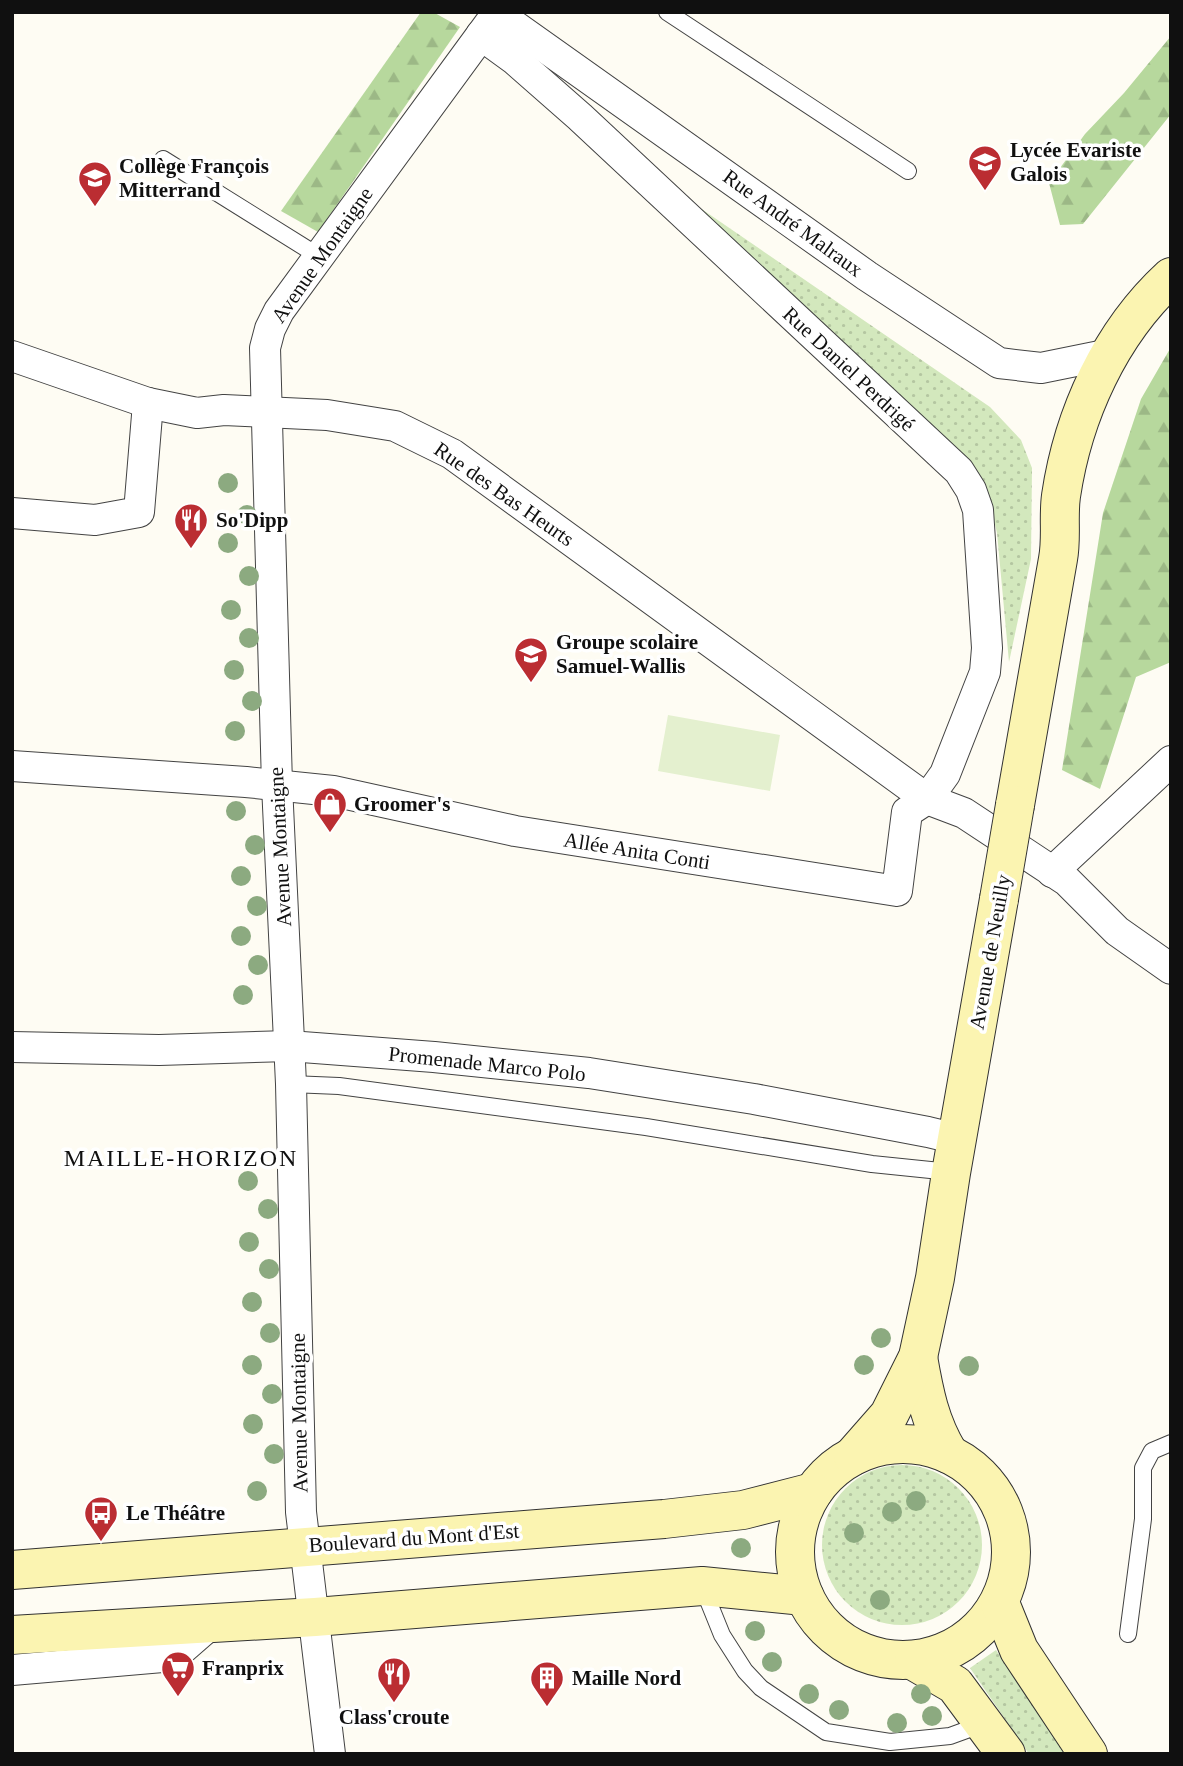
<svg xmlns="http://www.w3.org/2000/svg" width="1183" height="1766" viewBox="0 0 1183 1766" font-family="'Times New Roman',serif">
<defs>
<pattern id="grass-dots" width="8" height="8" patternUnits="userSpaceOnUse" patternTransform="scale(1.75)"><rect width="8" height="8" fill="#d3e8bd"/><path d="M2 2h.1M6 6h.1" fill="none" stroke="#b4c6a1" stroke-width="1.8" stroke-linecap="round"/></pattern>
<pattern id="forest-firs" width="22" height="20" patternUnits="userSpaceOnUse" patternTransform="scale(1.75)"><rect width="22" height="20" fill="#b7d89d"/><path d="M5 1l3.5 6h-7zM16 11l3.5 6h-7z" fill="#9cb886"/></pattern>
</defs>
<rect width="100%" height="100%" fill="#fefcf3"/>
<g fill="url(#grass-dots)">
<path d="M690 201 990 407 1021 440 1032 468 1031 559 1009 662 997 533 987 491 969 460Z"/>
<circle cx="902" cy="1545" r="80"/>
<path d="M996 1650 1068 1754H1029L970 1668Z"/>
</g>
<g fill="url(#forest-firs)">
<path d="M421 12H433L460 27 318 232 281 211Z"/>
<path d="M1171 36V114L1083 224 1060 225 1049 183 1085 134 1124 93Z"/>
<path d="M1171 347V662L1136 677 1100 789 1062 770 1103 513 1141 399Z"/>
</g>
<path fill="#e4f0cf" d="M668 715 780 735 770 791 658 771Z"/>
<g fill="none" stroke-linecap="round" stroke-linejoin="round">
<g stroke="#434343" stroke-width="18">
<g id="lane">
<path d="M667 12 908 171"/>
<path d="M163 159 320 257"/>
<path d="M291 1084 339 1086 646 1127 872 1164 950 1172"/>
<path d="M703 1588 722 1635 745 1671 761 1688 826 1732 890 1742 950 1736 983 1724"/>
<path d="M1128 1634 1143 1519V1468L1152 1451 1171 1443"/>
</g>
</g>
<g stroke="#434343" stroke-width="32">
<g id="street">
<path d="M495 12 867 276 999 363 1041 368 1110 354"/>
<path d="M12 356 148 403 197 413 224 410 327 415 395 426 452 454 927 799 964 813 1067 881 1117 931 1171 969"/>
<path d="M12 513 95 520 139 512 148 403"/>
<path d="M12 766 246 782 333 791 515 831 897 891 907 812 927 799 945 774 985 672 987 648 978 510 971 490 959 471 580 117 514 59 481 35"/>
<path d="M1052 872 1171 761"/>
<path d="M12 1047 159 1050 289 1046 434 1057 589 1073 754 1099 928 1132 957 1139"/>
<path d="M12 1670 174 1656 213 1622"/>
<path d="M330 1754 301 1512 291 1084 277 785 265 348 270 329 279 311 498 12"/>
</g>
</g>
<g stroke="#323232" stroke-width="40">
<g id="secondary">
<path d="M1015 805C1029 723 1044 641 1058 559 1062 538 1058 517 1061 496 1073 415 1110 333 1171 277"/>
<path d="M918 1357C924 1392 930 1423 949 1454"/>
<circle cx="903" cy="1552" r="108"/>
<path d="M853 1456 889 1415 918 1357 935 1278 951 1173 999 899"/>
<path d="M12 1570 664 1519 743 1510 813 1492"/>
<path d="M1000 1603 1019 1650 1088 1754"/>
<path d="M12 1635 315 1617 702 1586 804 1596"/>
<path d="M914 1661 955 1685 1006 1754"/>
</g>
</g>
<use href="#lane" stroke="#fff" stroke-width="16"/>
<use href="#street" stroke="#fff" stroke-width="30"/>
<use href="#secondary" stroke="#fbf4b1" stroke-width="38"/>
<g stroke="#323232" stroke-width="40" stroke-linecap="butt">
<path id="secondary-bridge" d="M999 899 1015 805"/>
</g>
<use href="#secondary-bridge" stroke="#fbf4b1" stroke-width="38"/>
</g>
<g fill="#8caa80">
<circle cx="228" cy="483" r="10"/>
<circle cx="247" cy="515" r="10"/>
<circle cx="228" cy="543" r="10"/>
<circle cx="249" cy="576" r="10"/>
<circle cx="231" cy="610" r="10"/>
<circle cx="249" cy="638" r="10"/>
<circle cx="234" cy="670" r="10"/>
<circle cx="252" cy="701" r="10"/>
<circle cx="235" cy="731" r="10"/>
<circle cx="236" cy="811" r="10"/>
<circle cx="255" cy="845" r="10"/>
<circle cx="241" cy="876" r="10"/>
<circle cx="257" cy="906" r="10"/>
<circle cx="241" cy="936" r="10"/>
<circle cx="258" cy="965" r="10"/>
<circle cx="243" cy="995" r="10"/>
<circle cx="248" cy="1181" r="10"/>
<circle cx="268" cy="1209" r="10"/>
<circle cx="249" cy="1242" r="10"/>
<circle cx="269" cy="1269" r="10"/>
<circle cx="252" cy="1302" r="10"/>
<circle cx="270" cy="1333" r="10"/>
<circle cx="881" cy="1338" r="10"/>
<circle cx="252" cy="1365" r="10"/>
<circle cx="864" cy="1365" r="10"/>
<circle cx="969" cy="1366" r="10"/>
<circle cx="272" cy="1394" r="10"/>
<circle cx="253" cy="1424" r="10"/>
<circle cx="274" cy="1454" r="10"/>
<circle cx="257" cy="1491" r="10"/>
<circle cx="916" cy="1501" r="10"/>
<circle cx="892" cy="1512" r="10"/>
<circle cx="854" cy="1533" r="10"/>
<circle cx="741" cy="1548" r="10"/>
<circle cx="880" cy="1600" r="10"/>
<circle cx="755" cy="1631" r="10"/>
<circle cx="772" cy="1662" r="10"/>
<circle cx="809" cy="1694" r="10"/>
<circle cx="921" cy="1694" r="10"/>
<circle cx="839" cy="1710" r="10"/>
<circle cx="932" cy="1716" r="10"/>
<circle cx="897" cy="1723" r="10"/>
</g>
<defs>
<g id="school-pin" transform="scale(1.75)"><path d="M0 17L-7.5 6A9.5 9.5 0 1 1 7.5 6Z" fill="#bb2d32" stroke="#fff"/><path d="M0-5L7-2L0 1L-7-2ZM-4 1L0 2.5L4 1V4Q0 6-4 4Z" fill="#fff"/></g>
<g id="restaurant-pin" transform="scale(1.75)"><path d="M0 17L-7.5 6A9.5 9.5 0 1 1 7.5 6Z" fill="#bb2d32" stroke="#fff"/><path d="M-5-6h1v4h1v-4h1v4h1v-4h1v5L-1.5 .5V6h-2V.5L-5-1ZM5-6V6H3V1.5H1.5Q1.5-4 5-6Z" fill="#fff"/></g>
<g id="shop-pin" transform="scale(1.75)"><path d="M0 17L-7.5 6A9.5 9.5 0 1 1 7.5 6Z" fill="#bb2d32" stroke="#fff"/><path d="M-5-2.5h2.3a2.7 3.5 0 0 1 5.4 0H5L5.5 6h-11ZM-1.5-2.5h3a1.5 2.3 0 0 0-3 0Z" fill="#fff"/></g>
<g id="bus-pin" transform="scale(1.75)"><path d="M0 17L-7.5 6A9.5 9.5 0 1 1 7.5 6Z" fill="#bb2d32" stroke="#fff"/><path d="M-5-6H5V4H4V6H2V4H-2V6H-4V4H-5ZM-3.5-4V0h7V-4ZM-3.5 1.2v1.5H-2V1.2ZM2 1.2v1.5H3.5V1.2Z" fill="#fff"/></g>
<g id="supermarket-pin" transform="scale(1.75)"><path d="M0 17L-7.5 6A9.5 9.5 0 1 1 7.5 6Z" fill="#bb2d32" stroke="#fff"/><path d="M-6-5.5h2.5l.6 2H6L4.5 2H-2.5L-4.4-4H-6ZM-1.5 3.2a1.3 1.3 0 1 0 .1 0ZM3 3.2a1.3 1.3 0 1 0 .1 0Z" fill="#fff"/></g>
<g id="building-pin" transform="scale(1.75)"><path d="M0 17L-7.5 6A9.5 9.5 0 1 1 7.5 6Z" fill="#bb2d32" stroke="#fff"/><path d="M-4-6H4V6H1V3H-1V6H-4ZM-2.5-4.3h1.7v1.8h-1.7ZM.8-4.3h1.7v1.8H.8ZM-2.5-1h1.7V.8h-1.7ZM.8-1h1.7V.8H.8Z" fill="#fff"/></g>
</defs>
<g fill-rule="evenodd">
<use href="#school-pin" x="985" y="162"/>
<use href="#school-pin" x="95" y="178"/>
<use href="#restaurant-pin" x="191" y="520"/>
<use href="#school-pin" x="531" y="654"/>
<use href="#shop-pin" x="330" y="804"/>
<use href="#bus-pin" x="101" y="1513"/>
<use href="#supermarket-pin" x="178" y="1668"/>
<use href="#restaurant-pin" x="394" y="1674"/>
<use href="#building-pin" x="547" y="1678"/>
</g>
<g text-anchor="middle" stroke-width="7" stroke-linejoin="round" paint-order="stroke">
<g font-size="21" font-weight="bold" fill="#101010" stroke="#fff" text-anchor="start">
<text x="1010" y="157">Lycée Evariste<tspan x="1010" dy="24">Galois</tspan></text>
<text x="119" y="173">Collège François<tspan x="119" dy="24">Mitterrand</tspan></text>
<text x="216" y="527">So'Dipp</text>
<text x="556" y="649">Groupe scolaire<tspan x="556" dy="24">Samuel-Wallis</tspan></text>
<text x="354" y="811">Groomer's</text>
<text x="126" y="1520">Le Théâtre</text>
<text x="202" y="1675">Franprix</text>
<text x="572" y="1685">Maille Nord</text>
<text x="394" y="1724" text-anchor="middle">Class'croute</text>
</g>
<g font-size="21" fill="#101010" stroke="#fff">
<text transform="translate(793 223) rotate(36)" y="7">Rue André Malraux</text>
<text transform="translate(322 255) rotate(-55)" y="7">Avenue Montaigne</text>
<text transform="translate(849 369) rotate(43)" y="7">Rue Daniel Perdrigé</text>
<text transform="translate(504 494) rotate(35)" y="7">Rue des Bas Heurts</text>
<text transform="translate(280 847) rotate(-93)" y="7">Avenue Montaigne</text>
<text transform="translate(637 851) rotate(9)" y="7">Allée Anita Conti</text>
<text transform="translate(990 952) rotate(-80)" y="7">Avenue de Neuilly</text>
<text transform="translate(487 1064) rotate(6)" y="7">Promenade Marco Polo</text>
<text transform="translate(299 1413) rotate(-91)" y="7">Avenue Montaigne</text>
<text transform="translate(414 1538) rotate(-4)" y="7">Boulevard du Mont d'Est</text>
</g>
<g font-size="24" letter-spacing="2" fill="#101010" stroke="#fff">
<text x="181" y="1166">MAILLE-HORIZON</text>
</g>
</g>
<rect width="1183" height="1766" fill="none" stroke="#101010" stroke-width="28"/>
</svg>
